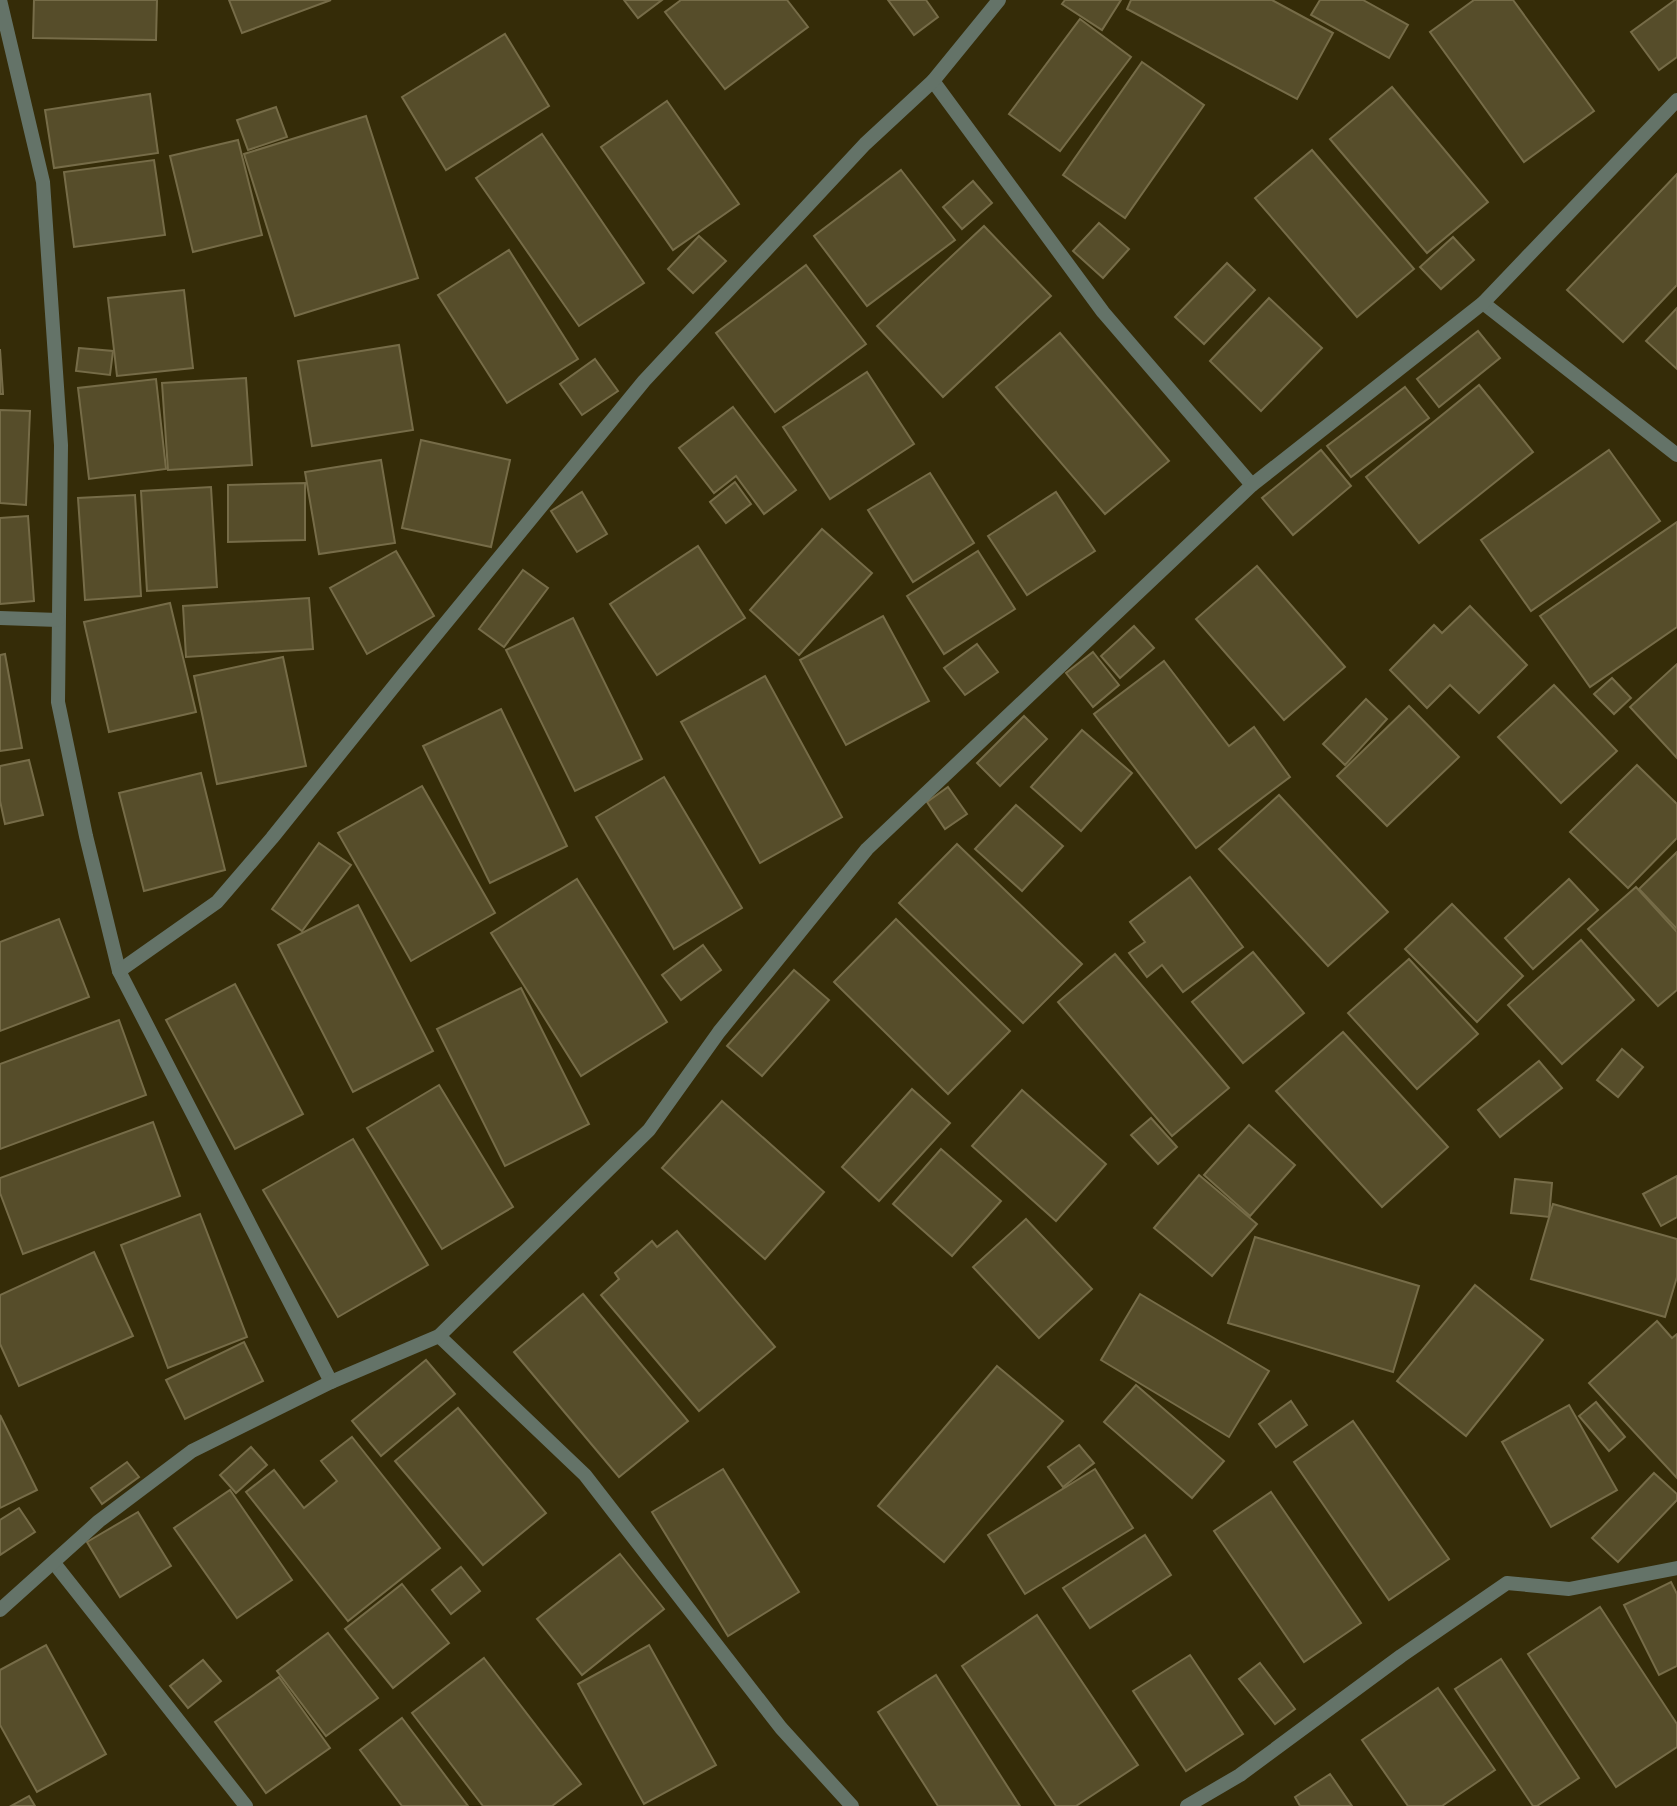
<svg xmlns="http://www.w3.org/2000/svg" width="1677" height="1806" viewBox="0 0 1677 1806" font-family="Figtree,sans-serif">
<rect width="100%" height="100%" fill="#352c08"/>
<g fill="#564d2a" stroke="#766c48" stroke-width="2">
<path d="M34 0H157L156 40 33 38Z"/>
<path d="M229 0H331L242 33Z"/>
<path d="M624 0H662L638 18Z"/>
<path d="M681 0H787L808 27 725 89 665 12Z"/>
<path d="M888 0H926L938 17 914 35Z"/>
<path d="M1065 0H1121L1102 30 1062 4Z"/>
<path d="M1131 0H1272L1333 33 1297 99 1127 9Z"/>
<path d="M1320 0H1363L1408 25 1389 58 1311 15Z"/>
<path d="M1474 0H1513L1594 111 1524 162 1430 32Z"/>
<path d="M1675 0H1677V57L1659 70 1631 32Z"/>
<path d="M1080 19 1131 57 1060 151 1009 114Z"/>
<path d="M505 34 549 106 446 170 402 97Z"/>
<path d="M1142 62 1204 105 1125 218 1063 175Z"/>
<path d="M1392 87 1488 202 1427 253 1330 139Z"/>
<path d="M150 94 158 153 54 168 45 110Z"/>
<path d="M667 101 739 204 673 250 601 147Z"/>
<path d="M276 107 287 137 248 150 237 120Z"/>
<path d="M366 116 418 278 295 316 244 154Z"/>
<path d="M542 134 644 283 579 326 476 178Z"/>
<path d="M238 140 262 235 193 252 170 156Z"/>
<path d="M1312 150 1414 269 1357 317 1255 198Z"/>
<path d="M154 160 165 235 74 247 64 172Z"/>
<path d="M901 170 955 240 867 306 814 236Z"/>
<path d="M1677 174V285L1623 342 1567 290Z"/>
<path d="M973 181 992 203 962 229 943 207Z"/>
<path d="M1099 223 1129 249 1103 278 1073 251Z"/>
<path d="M984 226 1051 296 943 397 877 326Z"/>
<path d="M699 236 726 261 693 293 668 269Z"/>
<path d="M1453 237 1474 260 1441 289 1420 267Z"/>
<path d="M509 250 578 359 507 403 438 295Z"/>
<path d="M1227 263 1255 290 1204 344 1175 317Z"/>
<path d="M806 265 866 344 775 412 716 333Z"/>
<path d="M184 290 193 368 117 376 108 298Z"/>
<path d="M1269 298 1322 348 1261 411 1210 361Z"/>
<path d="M1677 308V369L1646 341Z"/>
<path d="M1478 331 1500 358 1439 407 1417 379Z"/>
<path d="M1060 333 1169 461 1105 514 996 387Z"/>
<path d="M399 345 413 430 312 446 298 361Z"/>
<path d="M79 348 113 351 110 375 76 371Z"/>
<path d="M0 349 3 394H0Z"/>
<path d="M595 359 618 391 582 415 560 384Z"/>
<path d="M867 372 914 444 830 499 783 427Z"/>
<path d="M246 378 252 465 168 470 162 383Z"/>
<path d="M156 379 166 469 89 479 78 388Z"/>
<path d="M1479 385 1533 452 1419 543 1366 477Z"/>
<path d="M1405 387 1429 418 1351 477 1327 446Z"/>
<path d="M733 407 796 490 764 514 736 476 714 493 679 448Z"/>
<path d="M0 410 30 411 26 505 0 503Z"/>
<path d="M421 440 510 460 491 547 402 528Z"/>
<path d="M1321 450 1351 486 1293 535 1262 498Z"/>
<path d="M1609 450 1660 521 1531 611 1481 540Z"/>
<path d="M381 460 395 543 319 554 305 472Z"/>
<path d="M930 473 974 543 913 582 868 510Z"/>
<path d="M735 482 751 504 726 523 710 502Z"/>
<path d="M305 483V540L228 542V485Z"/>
<path d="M211 487 217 587 147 591 141 491Z"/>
<path d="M582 492 607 534 577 552 551 511Z"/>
<path d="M1056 492 1095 551 1027 595 988 536Z"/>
<path d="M135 495 141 596 85 600 78 498Z"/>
<path d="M28 516 34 601 0 604V518Z"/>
<path d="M1677 522V627L1590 687 1540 616Z"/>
<path d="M822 529 872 573 799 655 750 610Z"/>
<path d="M698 546 745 618 657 675 610 604Z"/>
<path d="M396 551 434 616 367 654 330 588Z"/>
<path d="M978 551 1015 609 944 654 907 596Z"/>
<path d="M1257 566 1345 667 1284 720 1196 619Z"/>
<path d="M523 570 548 588 504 647 479 629Z"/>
<path d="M309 598 313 649 186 657 183 606Z"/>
<path d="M170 603 196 712 109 732 84 622Z"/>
<path d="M1470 606 1527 665 1479 713 1450 685 1427 708 1390 670 1434 625 1442 633Z"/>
<path d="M883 616 929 701 846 745 800 660Z"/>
<path d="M573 618 642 759 575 791 506 650Z"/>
<path d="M1134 626 1154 648 1120 678 1101 656Z"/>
<path d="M977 644 998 672 965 695 944 668Z"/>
<path d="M1093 652 1119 685 1093 707 1066 673Z"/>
<path d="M5 654 22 748 0 751V655Z"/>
<path d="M283 657 306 766 217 784 194 676Z"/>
<path d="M1164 661 1229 746 1254 727 1290 777 1196 848 1094 714Z"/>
<path d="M1677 664V758L1630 707Z"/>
<path d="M765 676 842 817 760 863 681 722Z"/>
<path d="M1612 678 1631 698 1614 714 1594 694Z"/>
<path d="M1554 685 1617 751 1561 803 1498 737Z"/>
<path d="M1366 699 1387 719 1345 765 1323 744Z"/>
<path d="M1409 706 1459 757 1387 826 1337 776Z"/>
<path d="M501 709 567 846 490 883 423 746Z"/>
<path d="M1024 716 1047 739 1000 786 977 763Z"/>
<path d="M1082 730 1132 773 1081 831 1031 787Z"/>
<path d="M29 760 43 815 5 824 0 801V766Z"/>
<path d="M1637 765 1677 804V838L1628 888 1570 832Z"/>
<path d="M201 773 225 870 144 891 119 793Z"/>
<path d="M664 777 742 908 674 949 596 817Z"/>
<path d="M422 786 495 913 411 961 338 833Z"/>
<path d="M948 787 967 814 945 829 927 802Z"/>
<path d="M1279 795 1388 912 1328 966 1219 849Z"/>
<path d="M1016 805 1063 846 1022 891 975 849Z"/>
<path d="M319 843 351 865 302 931 272 909Z"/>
<path d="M957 844 1082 964 1023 1023 899 903Z"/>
<path d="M1677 852V929L1639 889Z"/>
<path d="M1190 877 1243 947 1183 992 1162 965 1147 977 1129 953 1145 942 1130 922Z"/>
<path d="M577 879 667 1022 581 1076 491 933Z"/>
<path d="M1569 879 1598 910 1533 969 1505 938Z"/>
<path d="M1636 887 1677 932V990L1658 1006 1588 929Z"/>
<path d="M1452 904 1523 976 1477 1022 1405 949Z"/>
<path d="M358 905 433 1051 353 1092 278 945Z"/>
<path d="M59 919 89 997 0 1031V942Z"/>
<path d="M896 919 1010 1031 948 1094 834 982Z"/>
<path d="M1581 940 1634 1000 1562 1064 1508 1005Z"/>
<path d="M703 945 721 970 681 1000 662 975Z"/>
<path d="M1253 952 1304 1013 1243 1063 1192 1002Z"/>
<path d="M1115 954 1229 1088 1172 1136 1058 1002Z"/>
<path d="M1409 959 1478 1034 1417 1089 1348 1013Z"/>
<path d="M794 970 829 1000 762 1076 727 1046Z"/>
<path d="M235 984 303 1114 235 1149 166 1020Z"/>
<path d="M521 988 589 1124 505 1166 437 1029Z"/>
<path d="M119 1020 146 1095 0 1149V1064Z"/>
<path d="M1343 1032 1448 1147 1382 1207 1276 1091Z"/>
<path d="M1622 1049 1643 1067 1618 1097 1597 1080Z"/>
<path d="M1539 1061 1562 1088 1500 1137 1478 1110Z"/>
<path d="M439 1085 513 1207 442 1249 367 1128Z"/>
<path d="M912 1089 950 1123 879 1201 842 1167Z"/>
<path d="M1022 1090 1106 1164 1056 1221 972 1146Z"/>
<path d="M722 1101 824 1192 765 1259 662 1168Z"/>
<path d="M1151 1118 1177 1147 1158 1164 1131 1135Z"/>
<path d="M153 1122 180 1196 23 1254 0 1193V1178Z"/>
<path d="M1249 1125 1295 1165 1250 1216 1204 1175Z"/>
<path d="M353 1139 428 1265 338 1317 263 1190Z"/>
<path d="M941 1149 1001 1201 952 1256 893 1204Z"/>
<path d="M1199 1175 1257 1224 1212 1276 1154 1228Z"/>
<path d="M1677 1176V1217L1661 1226 1643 1194Z"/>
<path d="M1515 1179 1552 1183 1549 1217 1511 1213Z"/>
<path d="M1553 1204 1677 1239V1277L1665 1317 1531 1279Z"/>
<path d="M200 1214 247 1337 168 1368 121 1245Z"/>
<path d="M1026 1219 1092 1289 1039 1338 973 1267Z"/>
<path d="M677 1231 775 1347 699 1411 601 1295 619 1279 615 1273 652 1241 657 1247Z"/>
<path d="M1255 1237 1419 1286 1393 1372 1228 1323Z"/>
<path d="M94 1252 133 1336 19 1386 0 1344V1295Z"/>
<path d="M1475 1285 1543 1340 1466 1436 1397 1381Z"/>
<path d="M583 1294 688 1421 619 1477 514 1352Z"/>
<path d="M1140 1294 1269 1371 1229 1437 1101 1360Z"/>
<path d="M1657 1321 1672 1338 1677 1334V1478L1589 1383Z"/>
<path d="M244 1342 263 1381 185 1419 166 1380Z"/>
<path d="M426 1360 455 1394 381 1456 352 1421Z"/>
<path d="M997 1366 1063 1421 944 1562 878 1506Z"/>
<path d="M1136 1385 1224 1461 1192 1498 1104 1422Z"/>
<path d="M1291 1401 1307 1425 1276 1447 1259 1424Z"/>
<path d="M1596 1402 1625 1437 1609 1451 1579 1416Z"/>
<path d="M1569 1405 1617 1490 1551 1527 1502 1442Z"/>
<path d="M458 1408 546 1513 483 1565 395 1461Z"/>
<path d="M0 1415 37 1490 0 1508Z"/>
<path d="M1353 1421 1449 1559 1389 1600 1294 1462Z"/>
<path d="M352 1437 440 1548 348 1621 246 1492 274 1470 304 1508 337 1481 321 1461Z"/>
<path d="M1079 1445 1094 1463 1063 1487 1048 1467Z"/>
<path d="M251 1447 267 1465 236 1493 220 1475Z"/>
<path d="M127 1462 139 1477 102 1504 91 1488Z"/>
<path d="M723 1469 799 1592 728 1636 652 1512Z"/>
<path d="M1095 1469 1133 1528 1025 1594 988 1535Z"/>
<path d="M1654 1473 1677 1494V1500L1618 1562 1592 1538Z"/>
<path d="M230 1490 292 1580 237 1618 174 1528Z"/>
<path d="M1271 1492 1361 1623 1304 1662 1214 1531Z"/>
<path d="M19 1508 35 1532 0 1555V1520Z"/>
<path d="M138 1512 171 1566 120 1597 87 1542Z"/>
<path d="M1145 1535 1171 1575 1090 1628 1063 1588Z"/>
<path d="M620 1554 664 1609 582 1675 537 1619Z"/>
<path d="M461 1567 480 1591 451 1614 432 1590Z"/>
<path d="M1671 1582 1677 1594V1666L1659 1675 1624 1605Z"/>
<path d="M402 1584 449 1643 393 1688 345 1629Z"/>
<path d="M1600 1607 1677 1724V1747L1616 1787 1528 1654Z"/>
<path d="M1037 1615 1138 1765 1076 1806H1056L962 1666Z"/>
<path d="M328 1633 378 1698 326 1736 277 1671Z"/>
<path d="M46 1645 106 1754 37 1792 0 1725V1670Z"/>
<path d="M649 1645 716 1765 644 1804 578 1684Z"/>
<path d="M1190 1655 1243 1734 1186 1771 1133 1691Z"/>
<path d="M484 1658 581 1784 552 1806H483L412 1713Z"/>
<path d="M1501 1659 1579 1778 1537 1806H1533L1455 1689Z"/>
<path d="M203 1660 221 1681 188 1708 170 1686Z"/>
<path d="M1260 1663 1295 1709 1275 1724 1239 1679Z"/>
<path d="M936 1675 1020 1806H938L878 1712Z"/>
<path d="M279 1677 330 1748 266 1793 215 1722Z"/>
<path d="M1438 1688 1495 1770 1442 1806H1408L1362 1740Z"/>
<path d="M402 1718 468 1806H402L360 1750Z"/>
<path d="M1330 1774 1352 1806H1300L1295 1797Z"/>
<path d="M29 1796 35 1806H11Z"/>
</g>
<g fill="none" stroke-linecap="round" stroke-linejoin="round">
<g stroke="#647368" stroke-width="14">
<path d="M0 0 43 182 61 445 58 702 86 836 119 971 331 1382"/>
<path d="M933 81 1103 312 1252 485"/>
<path d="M1483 303 1677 455"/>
<path d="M0 618 58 620"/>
<path d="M119 971 217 902 272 838 403 675 644 381 865 144 933 81 999 0"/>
<path d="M439 1336 585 1475 781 1728 852 1806"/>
<path d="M54 1563 246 1806"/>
<path d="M0 1610 99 1521 192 1451 331 1382 439 1336 649 1130 719 1032 867 849 1252 485 1483 303 1677 100"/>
<path d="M1187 1806 1240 1775 1401 1656 1507 1583 1569 1589 1677 1568"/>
</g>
</g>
</svg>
